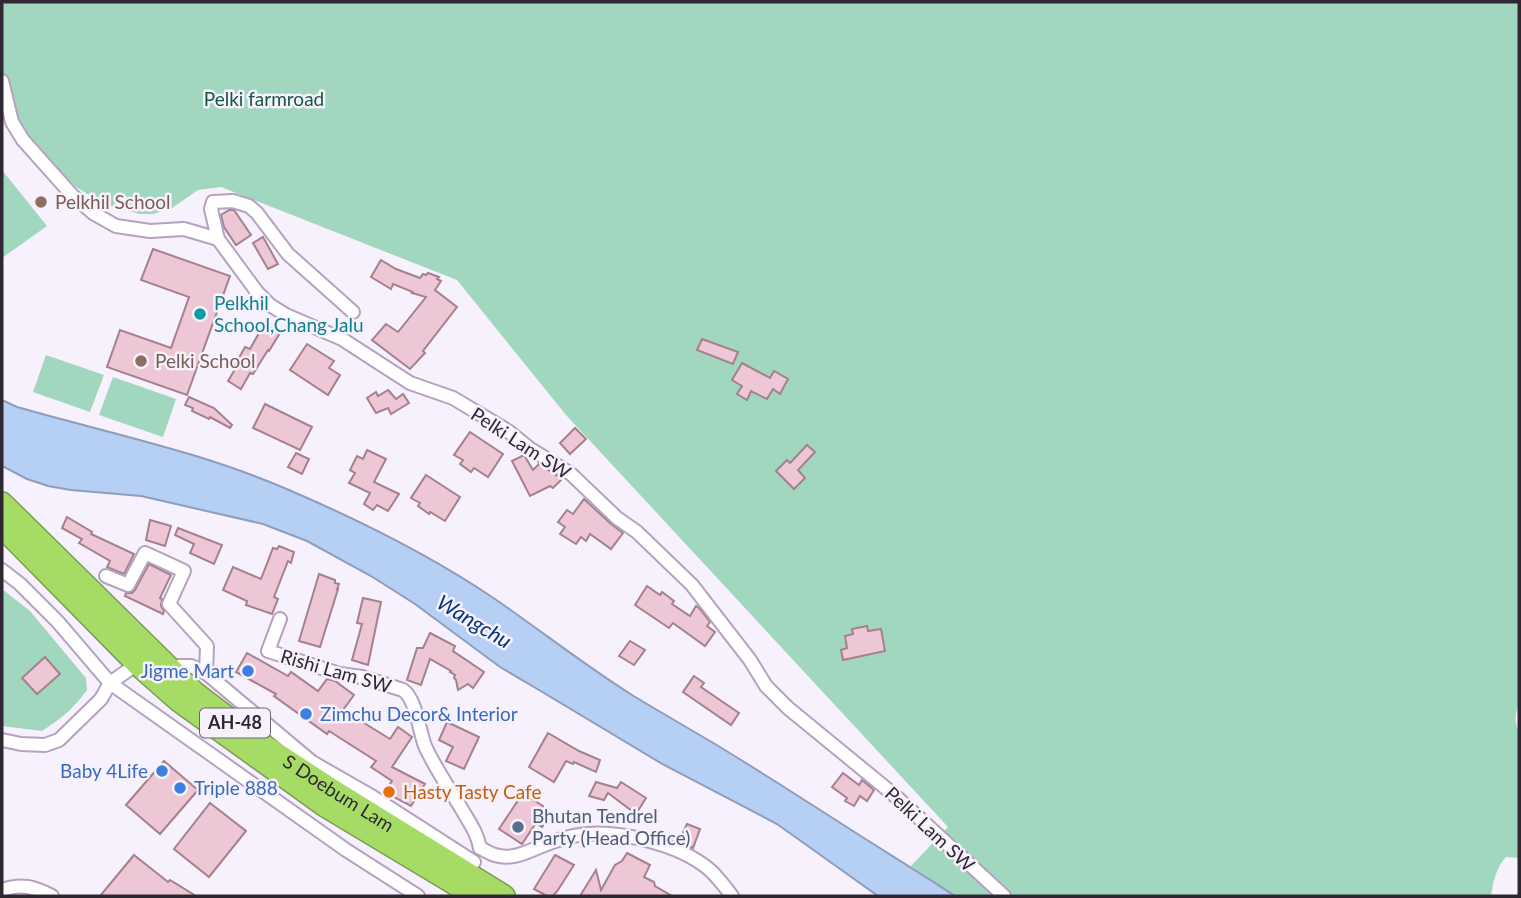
<svg xmlns="http://www.w3.org/2000/svg" width="1521" height="898" viewBox="0 0 1521 898" font-family="Lato,sans-serif">
<rect width="100%" height="100%" fill="#f7f0fd"/>
<g fill="#a2d7bf">
<path d="M2 2H1519V704C1515 713 1514 723 1519 732V858L1506 857C1496 867 1493 883 1491 896H955L911 866 948 827 566 415 457 280 221 187 198 190 172 208 153 214H140L104 204 76 187 21 133 2 98Z"/>
<path d="M2 170 47 226 2 258Z"/>
<path d="M46 355 104 375 90 412 33 392Z"/>
<path d="M113 377 176 399 163 437 99 415Z"/>
<path d="M2 589 30 611 86 678 87 690C72 710 63 717 42 731L2 726Z"/>
</g>
<path fill="#b6cff4" stroke="#8e9dba" stroke-width="2" d="M2 400 17 407C108 433 202 452 289 490 359 520 428 554 492 597 539 629 584 665 632 695 660 712 688 728 715 744 763 773 809 803 856 833 889 854 922 874 955 896H878L777 824 664 765 539 690 500 667 415 604 371 576 307 541 263 524 141 496 71 490 48 486 27 479 2 466Z"/>
<g fill="#edc7d5" stroke="#a4818d" stroke-width="2">
<path d="M229 210H234L251 235 236 245 224 227 221 215Z"/>
<path d="M263 237 278 264 268 269 253 243Z"/>
<path d="M153 249 230 276 187 395 107 367 120 330 171 348 189 297 141 280Z"/>
<path d="M381 260 396 269 420 278 423 274 426 275 428 273 439 277 437 279 441 281 435 290 457 307 423 351 425 353 410 369 372 340 386 324 398 332 426 297 412 293 413 292 393 284 391 289 371 277Z"/>
<path d="M264 324 280 333 269 351 268 350 253 374 250 373 241 389 228 381 237 366 235 365 245 347 250 349Z"/>
<path d="M702 339 738 352 733 364 697 350Z"/>
<path d="M307 344 334 361 329 368 340 375 328 395 290 370Z"/>
<path d="M742 363 770 378 774 371 788 379 780 394 773 389 767 399 751 391 747 400 737 394 742 386 732 380Z"/>
<path d="M388 390 396 399 403 394 409 403 391 414 388 408 376 413 367 398 376 392 378 396Z"/>
<path d="M189 397 214 408 232 425 230 428 210 417 209 419 192 411 193 408 185 405Z"/>
<path d="M265 404 312 427 300 450 253 428Z"/>
<path d="M575 428 586 439 570 454 560 443Z"/>
<path d="M470 432 503 454 488 477 474 468 471 472 460 464 463 460 454 455Z"/>
<path d="M807 445 815 452 798 470 805 478 794 489 776 471 787 460 790 463Z"/>
<path d="M367 450 386 459 374 482 399 494 388 511 377 505 373 510 364 504 370 493 349 483 355 473 350 470 357 456 363 459Z"/>
<path d="M296 453 309 459 302 474 288 467Z"/>
<path d="M524 455 533 470 539 464 562 479 553 488 550 486 530 496 512 461Z"/>
<path d="M426 475 460 497 445 521 430 512 429 514 418 506 420 503 411 498Z"/>
<path d="M584 499 611 524 623 533 611 549 590 534 586 541 581 537 576 544 560 534 565 527 558 522 567 510 573 514Z"/>
<path d="M67 517 92 532 91 534 134 554 124 574 107 567 110 561 79 543 82 539 62 528Z"/>
<path d="M150 520 171 526 165 546 146 540Z"/>
<path d="M178 528 222 545 214 564 190 553 194 544 175 535Z"/>
<path d="M279 546 294 552 291 563 288 561 274 597 278 599 272 614 246 605 247 601 223 590 233 567 261 579 273 548 277 549Z"/>
<path d="M149 564 171 575 160 598 162 599 161 606 164 611 163 614 125 596 126 593H132L135 590Z"/>
<path d="M319 574 335 580V583L339 584 337 589H338L320 647 299 641Z"/>
<path d="M647 586 660 595 662 592 674 601 672 604 690 616 696 606 699 608 710 622 707 626 715 632 705 646 673 623 669 628 635 605Z"/>
<path d="M363 598 381 602 368 665 352 660 362 624 357 623Z"/>
<path d="M867 626 868 631 881 629 885 651 843 660 841 650 847 648 845 636 853 634 852 629Z"/>
<path d="M430 633 455 646 453 651 484 672 473 688 468 684 458 690 456 680 454 678 455 675 450 672 451 671 430 659 421 685 407 680 417 648H423Z"/>
<path d="M630 641 645 650 634 665 619 656Z"/>
<path d="M247 653 288 676 291 672 318 691 327 679 335 681 354 695 343 710 390 739 398 727 412 737 392 767 425 784 411 806 384 792 392 781 371 767 376 761 329 731 327 734 274 696 276 694 236 672Z"/>
<path d="M45 657 60 674 37 694 22 678Z"/>
<path d="M694 676 704 683 701 687 739 713 731 725 683 692Z"/>
<path d="M447 722 479 737 464 769 446 761 453 747 439 740Z"/>
<path d="M548 733 579 751 600 760 596 772 574 762 573 764 566 761 554 782 529 767Z"/>
<path d="M164 761 198 790 160 834 126 805Z"/>
<path d="M843 773 859 785 862 780 874 790 867 801 860 796 854 806 845 801 847 798 832 787Z"/>
<path d="M596 782 617 788 621 782 646 798 636 814 608 793 604 800 589 796Z"/>
<path d="M523 793 543 806 539 813 548 818 542 827 536 823 522 844 499 829Z"/>
<path d="M210 803 246 831 209 877 174 849Z"/>
<path d="M687 824 700 829 693 848 679 841Z"/>
<path d="M627 853 650 865 644 877 654 882 655 886 672 896H580L596 870 601 890 615 865 622 861Z"/>
<path d="M134 855 168 882 170 880 196 896H100Z"/>
<path d="M555 855 574 865 558 890 553 896H547L534 889Z"/>
</g>
<g fill="none" stroke-linecap="round" stroke-linejoin="round">
<g stroke="#b4a2c0" stroke-width="16">
<g id="street">
<path d="M2 81 12 122 23 140 72 195 93 213 116 226 150 231 184 229 218 239 257 292 270 305 286 315 342 339 410 383 453 398 508 431 529 448 571 474 617 518 637 532 692 585 750 660 766 686 788 708 893 794 1004 896"/>
<path d="M218 239 211 209 213 202 233 201 249 206 257 213 288 254 353 312"/>
<path d="M2 570 20 584 58 622 110 683 346 850 418 896"/>
<path d="M106 576 128 585 145 553 184 571 169 604 207 646 206 673"/>
<path d="M280 619 268 651 340 674 362 677 403 690C416 699 419 730 425 746 435 768 449 788 461 808 469 822 477 832 480 848"/>
<path d="M167 666H191L206 673 312 762 373 797 474 862"/>
<path d="M2 740 21 744 45 745 59 740 101 699 110 683 137 664"/>
<path d="M480 848C485 850 490 854 495 855 514 861 530 850 547 844 555 841 564 838 573 836 613 827 681 844 711 871 719 879 726 888 732 896"/>
<path d="M2 890C22 883 34 887 52 896"/>
</g>
</g>
<g stroke="#7c9d54" stroke-width="24">
<g id="highway">
<path id="s1" d="M2 503 194 692 262 744 334 791 504 896"/>
<path d="M2 527 137 664 179 701 325 806 475 896"/>
</g>
</g>
<use href="#street" stroke="#fff" stroke-width="12"/>
<use href="#highway" stroke="#a6dc66" stroke-width="21"/>
</g>
<g fill="#8d6e63" stroke="#f7f0fd" stroke-width="2.5">
<circle cx="41" cy="202" r="7"/>
<circle cx="141" cy="361" r="7"/>
</g>
<circle fill="#0f9aa8" stroke="#f7f0fd" stroke-width="2.5" cx="200" cy="314" r="7"/>
<g fill="#3f7fe0" stroke="#f7f0fd" stroke-width="2.5">
<circle cx="248" cy="671" r="7"/>
<circle cx="306" cy="714" r="7"/>
<circle cx="162" cy="771" r="7"/>
<circle cx="180" cy="788" r="7"/>
</g>
<circle fill="#e8710a" stroke="#f7f0fd" stroke-width="2.5" cx="389" cy="792" r="7"/>
<circle fill="#5c6f8a" stroke="#f7f0fd" stroke-width="2.5" cx="518" cy="827" r="7"/>
<g text-anchor="middle" stroke-width="5" stroke-linejoin="round" paint-order="stroke">
<rect fill="#f7f0fd" stroke="#6b6470" stroke-width="2" x="200" y="708.5" width="70" height="29" rx="5"/>
<g font-size="18" font-weight="bold" fill="#2f2834">
<text x="235" y="729">AH-48</text>
</g>
<g font-size="19" fill="#155840" stroke="#f7f0fd">
<text x="264" y="106">Pelki farmroad</text>
</g>
<g font-size="19" fill="#785e54" stroke="#f7f0fd" text-anchor="start">
<text x="55" y="209">Pelkhil School</text>
<text x="155" y="368">Pelki School</text>
</g>
<g font-size="19" fill="#0d838f" stroke="#f7f0fd" text-anchor="start">
<text x="214" y="310">Pelkhil<tspan x="214" dy="22">School,Chang Jalu</tspan></text>
</g>
<g font-size="19" fill="#2f2834" stroke="#f7f0fd">
<text transform="translate(521 443) rotate(33)" y="7">Pelki Lam SW</text>
<text transform="translate(336 671) rotate(16)" y="7">Rishi Lam SW</text>
<text dy="7" stroke="none"><textPath href="#s1" startOffset="446">S Doebum Lam</textPath></text>
<text transform="translate(930 829) rotate(43)" y="7">Pelki Lam SW</text>
</g>
<g font-size="19" fill="#366cbe" stroke="#f7f0fd" text-anchor="end">
<text x="234" y="678">Jigme Mart</text>
<text x="320" y="721" text-anchor="start">Zimchu Decor&amp; Interior</text>
<text x="148" y="778">Baby 4Life</text>
<text x="194" y="795" text-anchor="start">Triple 888</text>
</g>
<g font-size="19" fill="#c56008" stroke="#f7f0fd" text-anchor="start">
<text x="403" y="799">Hasty Tasty Cafe</text>
</g>
<g font-size="19" fill="#4e5e75" stroke="#f7f0fd" text-anchor="start">
<text x="532" y="823">Bhutan Tendrel<tspan x="532" dy="22">Party (Head Office)</tspan></text>
</g>
<g font-size="21" font-style="italic" fill="#06367c" stroke="#f7f0fd">
<text transform="translate(474 622) rotate(31)" y="7">Wangchu</text>
</g>
</g>
<rect width="1521" height="898" fill="none" stroke="#2f2834" stroke-width="7"/>
</svg>
